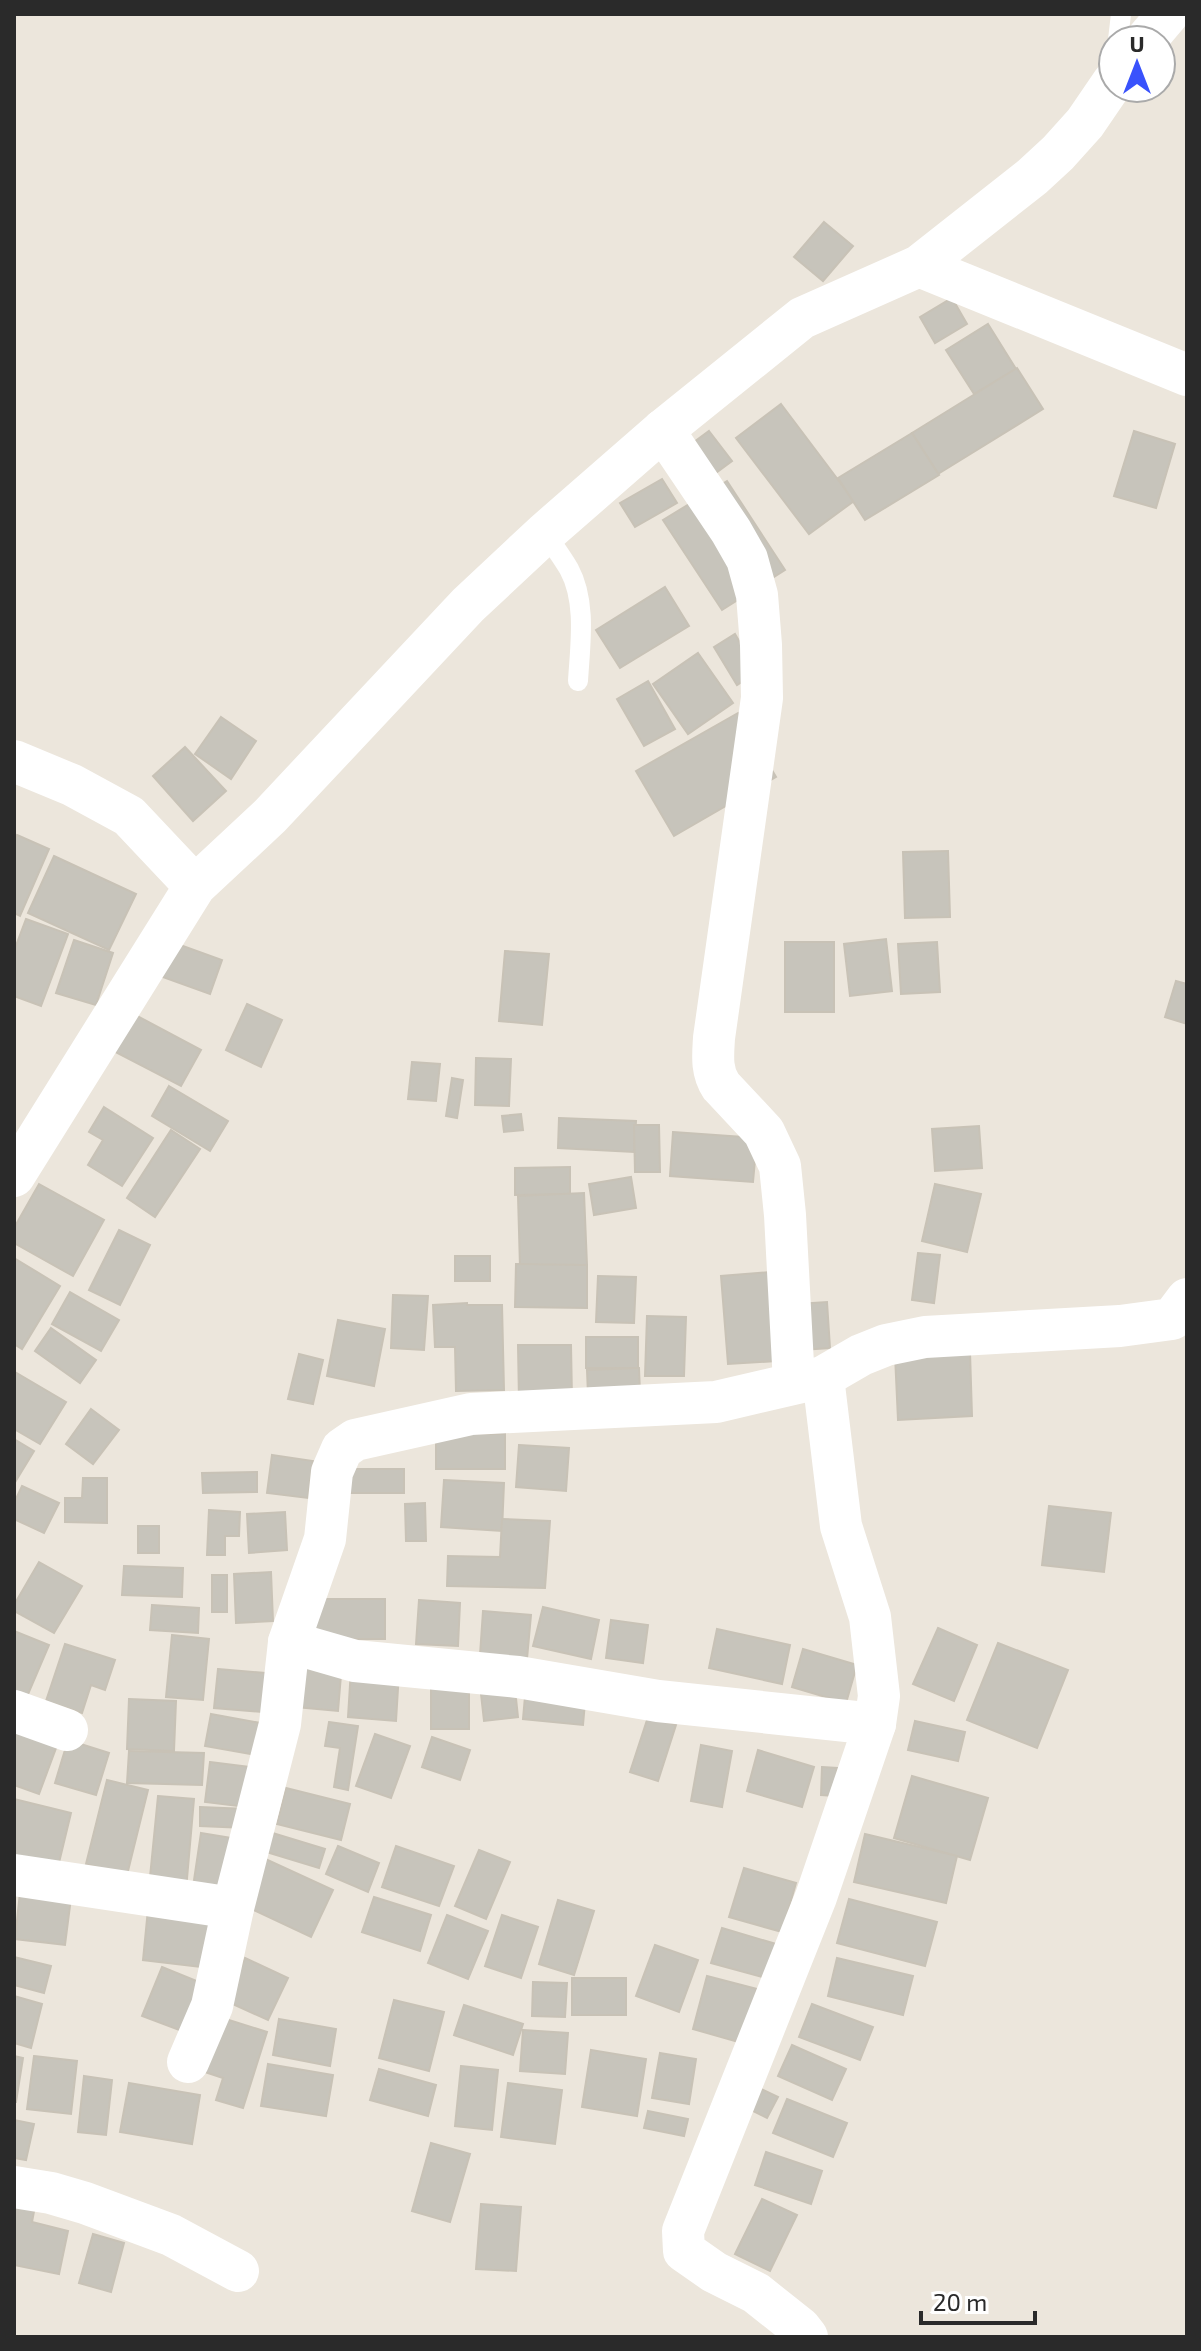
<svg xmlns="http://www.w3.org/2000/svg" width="1201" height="2351" viewBox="0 0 1201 2351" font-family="'Exo 2',sans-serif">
<rect width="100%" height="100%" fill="#ece6dc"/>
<g fill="#c7c4bb" stroke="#c8c2b6" stroke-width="2">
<path d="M824 222 853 246 823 281 794 257Z"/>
<path d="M952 298 967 324 935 343 920 317Z"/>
<path d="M988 324 1016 369 974 394 946 350Z"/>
<path d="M1017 368 1043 409 938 474 912 433Z"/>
<path d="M781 404 854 501 809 534 736 438Z"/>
<path d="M709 431 732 461 713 475 690 445Z"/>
<path d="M1134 431 1175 444 1156 508 1114 496Z"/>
<path d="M912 433 939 475 865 520 838 478Z"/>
<path d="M662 479 677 503 635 527 620 503Z"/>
<path d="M727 481 785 570 722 610 663 520Z"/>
<path d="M665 587 689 626 620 668 596 630Z"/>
<path d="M735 634 757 672 737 685 714 647Z"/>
<path d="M698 653 733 703 688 734 653 684Z"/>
<path d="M648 681 675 729 644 746 617 699Z"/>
<path d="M738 713 776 777 674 836 636 771Z"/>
<path d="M221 717 256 741 231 779 195 754Z"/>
<path d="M185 747 226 791 193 821 153 776Z"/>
<path d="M17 835 49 849 20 916 14 913V841Z"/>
<path d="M948 851 950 917 905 918 903 852Z"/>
<path d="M54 856 136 894 109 950 28 913Z"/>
<path d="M26 919 68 934 41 1006 14 996V951Z"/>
<path d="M886 939 892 991 850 996 844 944Z"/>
<path d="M74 940 113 953 96 1005 56 993Z"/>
<path d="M169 941 222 960 210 994 157 975Z"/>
<rect x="785" y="942" width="49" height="70"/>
<path d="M937 942 940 992 901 994 898 944Z"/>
<path d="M505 951 549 954 542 1025 499 1021Z"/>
<path d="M1176 981 1187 984V1024L1165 1017Z"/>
<path d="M247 1004 282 1020 261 1067 226 1050Z"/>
<path d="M126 1010 201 1050 181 1086 106 1047Z"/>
<path d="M476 1058 511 1059 509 1106 475 1105Z"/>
<path d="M412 1062 440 1064 436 1101 408 1099Z"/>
<path d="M452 1078 463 1080 457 1118 446 1116Z"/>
<path d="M169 1086 228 1121 210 1151 152 1116Z"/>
<path d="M104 1107 153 1138 122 1186 88 1165 103 1140 89 1132Z"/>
<path d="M521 1114 523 1130 504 1132 502 1116Z"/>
<path d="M559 1118 636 1121 634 1152 558 1148Z"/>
<path d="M634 1125H659L660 1172H635Z"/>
<path d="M979 1126 982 1168 935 1171 932 1129Z"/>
<path d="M171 1130 200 1149 155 1217 127 1198Z"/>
<path d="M673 1132 757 1138 753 1182 670 1176Z"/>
<path d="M570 1167V1194L515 1195V1168Z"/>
<path d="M631 1177 636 1208 594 1215 589 1184Z"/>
<path d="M39 1184 104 1220 73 1276 14 1243V1228Z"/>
<path d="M935 1184 981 1194 967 1252 922 1241Z"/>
<path d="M584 1193 587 1265 520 1267 518 1196Z"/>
<path d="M119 1230 150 1245 120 1305 89 1290Z"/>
<path d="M918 1253 940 1255 934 1303 912 1300Z"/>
<rect x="455" y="1256" width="35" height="25"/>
<path d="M14 1258 60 1286 22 1349 14 1344Z"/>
<path d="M516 1264 587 1265V1308L515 1307Z"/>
<path d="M770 1272 776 1361 728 1364 721 1276Z"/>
<path d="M598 1276 636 1277 634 1323 596 1322Z"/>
<path d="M70 1292 119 1320 101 1351 52 1324Z"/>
<path d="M393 1295 428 1296 424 1350 391 1348Z"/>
<path d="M827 1302 830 1348 786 1351 782 1305Z"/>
<path d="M467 1303V1305H502L504 1390 456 1391 455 1347H435L433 1305Z"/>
<path d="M647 1316 686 1317 684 1376H645Z"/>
<path d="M338 1320 385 1329 374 1386 327 1376Z"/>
<path d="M51 1328 96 1360 80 1383 35 1351Z"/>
<rect x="586" y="1337" width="52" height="31"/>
<path d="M518 1345H571L572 1399 519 1401Z"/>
<path d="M970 1352 972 1416 898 1420 895 1355Z"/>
<path d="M299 1354 323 1360 313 1404 288 1399Z"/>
<path d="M639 1368 640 1393 588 1395 587 1370Z"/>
<path d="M15 1372 66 1402 40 1444 14 1429Z"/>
<path d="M91 1409 119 1430 93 1464 66 1444Z"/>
<rect x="436" y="1434" width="69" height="35"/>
<path d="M14 1439 34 1451 14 1484Z"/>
<path d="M519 1445 569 1448 566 1491 516 1487Z"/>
<path d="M272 1455 313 1461 308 1498 267 1493Z"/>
<rect x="341" y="1469" width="63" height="24"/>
<path d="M257 1472V1492L203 1493 202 1473Z"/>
<path d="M83 1478H107V1523L65 1522V1498H82Z"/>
<path d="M444 1480 504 1483 502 1531 441 1527Z"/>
<path d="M22 1486 59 1503 44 1533 14 1519V1503Z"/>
<path d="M425 1503 426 1541H406L405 1504Z"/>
<path d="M1049 1506 1111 1513 1104 1572 1042 1565Z"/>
<path d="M209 1510 240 1512 239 1536H225V1555H207Z"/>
<path d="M285 1512 287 1550 249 1553 247 1514Z"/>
<path d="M502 1519 550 1521 545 1588 447 1586 448 1556 500 1557Z"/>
<rect x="138" y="1526" width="21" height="27"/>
<path d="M39 1562 82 1586 54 1633 14 1611V1605Z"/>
<path d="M124 1566 183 1568 182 1597 122 1595Z"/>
<path d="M271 1572 273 1621 236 1623 234 1574Z"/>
<rect x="212" y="1575" width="15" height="37"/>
<rect x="309" y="1599" width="76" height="40"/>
<path d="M419 1600 460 1603 458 1646 416 1644Z"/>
<path d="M152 1605 199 1608 198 1633 150 1630Z"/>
<path d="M543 1607 599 1620 591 1659 533 1646Z"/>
<path d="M483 1611 531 1615 527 1659 480 1655Z"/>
<path d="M611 1620 648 1625 643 1663 606 1658Z"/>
<path d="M938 1628 977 1645 954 1701 913 1684Z"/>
<path d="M717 1629 790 1645 782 1684 709 1668Z"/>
<path d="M14 1631 49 1645 23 1706 14 1702Z"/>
<path d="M172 1635 209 1639 203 1700 166 1697Z"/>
<path d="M998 1643 1068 1670 1037 1748 967 1720Z"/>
<path d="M65 1644 115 1660 105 1690 91 1685 82 1713 46 1701Z"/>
<path d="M803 1649 857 1665 846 1703 792 1687Z"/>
<path d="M299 1659 342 1663 338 1711 296 1707Z"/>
<path d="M218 1669 277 1674 274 1713 214 1708Z"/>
<path d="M351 1669 399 1672 396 1721 348 1717Z"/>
<path d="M526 1685 586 1691 583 1725 523 1719Z"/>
<rect x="431" y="1687" width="38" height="42"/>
<path d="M515 1689 518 1717 484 1721 481 1694Z"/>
<path d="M129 1699 176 1701 174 1751 127 1749Z"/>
<path d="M211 1714 266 1724 261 1756 205 1746Z"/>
<path d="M648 1717 676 1725 658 1781 630 1772Z"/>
<path d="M915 1721 965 1732 958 1761 908 1750Z"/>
<path d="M329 1722 358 1726 348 1790 334 1787 340 1748 325 1746Z"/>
<path d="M14 1733 59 1740 39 1794 14 1785Z"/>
<path d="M375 1734 410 1746 391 1798 356 1786Z"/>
<path d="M432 1737 470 1750 460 1780 422 1767Z"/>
<path d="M68 1740 109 1753 96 1795 55 1783Z"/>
<path d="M701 1745 732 1751 722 1807 691 1801Z"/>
<path d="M758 1750 814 1767 802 1807 747 1791Z"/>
<path d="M129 1751 204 1753 202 1785 127 1783Z"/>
<path d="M210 1762 259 1768 254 1808 205 1802Z"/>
<path d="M822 1767 837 1768 835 1796 821 1795Z"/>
<path d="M912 1776 988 1798 970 1860 894 1838Z"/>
<path d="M107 1780 148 1790 127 1875 86 1864Z"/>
<path d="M286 1788 350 1804 341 1840 277 1824Z"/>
<path d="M158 1796 194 1799 186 1890 149 1887Z"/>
<path d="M14 1799 71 1813 57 1871 14 1860Z"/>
<path d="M200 1807 247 1809 245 1828 200 1826Z"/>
<path d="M266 1831 325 1849 319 1868 260 1850Z"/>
<path d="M201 1833 238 1839 231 1892 193 1887Z"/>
<path d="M865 1834 957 1856 946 1903 854 1882Z"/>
<path d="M338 1846 379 1863 368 1892 326 1874Z"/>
<path d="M396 1846 454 1866 439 1906 382 1887Z"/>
<path d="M479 1850 510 1862 486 1919 455 1906Z"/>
<path d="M261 1857 333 1890 311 1937 239 1903Z"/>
<path d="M744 1868 796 1883 782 1932 729 1917Z"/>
<path d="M20 1892 71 1898 65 1945 15 1939Z"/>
<path d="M374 1897 431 1915 420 1951 362 1932Z"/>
<path d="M849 1899 937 1922 925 1966 837 1943Z"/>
<path d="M558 1900 594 1911 574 1975 539 1964Z"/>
<path d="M148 1909 215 1916 209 1968 143 1960Z"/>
<path d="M447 1915 488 1931 468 1979 428 1963Z"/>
<path d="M502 1915 538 1927 521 1978 485 1966Z"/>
<path d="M722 1928 776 1944 766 1978 711 1963Z"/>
<path d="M655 1945 698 1960 679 2012 636 1996Z"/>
<path d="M14 1957 51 1966 44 1993 14 1985Z"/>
<path d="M245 1958 288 1978 268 2020 226 2001Z"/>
<path d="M837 1958 913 1976 903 2015 828 1996Z"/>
<path d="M162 1967 209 1986 190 2034 142 2016Z"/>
<path d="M707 1976 757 1989 742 2043 693 2029Z"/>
<rect x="572" y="1978" width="54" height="37"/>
<path d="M533 1982 567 1983 565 2017 532 2016Z"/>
<path d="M14 1996 42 2004 31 2048 14 2043Z"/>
<path d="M394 2000 444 2012 429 2071 379 2058Z"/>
<path d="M812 2004 873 2027 860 2060 799 2037Z"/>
<path d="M464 2005 523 2024 513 2055 454 2035Z"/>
<path d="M213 2015 267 2032 243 2108 216 2100 223 2078 196 2069Z"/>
<path d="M279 2019 336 2029 330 2066 273 2055Z"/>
<path d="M523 2030 568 2033 565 2074 520 2071Z"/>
<path d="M792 2045 846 2069 832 2100 778 2076Z"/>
<path d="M591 2050 646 2059 637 2116 582 2107Z"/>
<path d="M660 2053 696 2059 689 2104 652 2098Z"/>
<path d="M14 2056 23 2058 16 2102H14Z"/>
<path d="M34 2056 77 2061 71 2114 27 2109Z"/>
<path d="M268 2064 333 2075 326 2116 261 2106Z"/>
<path d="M461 2066 498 2070 492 2130 455 2126Z"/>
<path d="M379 2069 436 2085 428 2116 370 2100Z"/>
<path d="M84 2076 112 2080 106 2135 78 2132Z"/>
<path d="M129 2083 200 2095 192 2144 120 2132Z"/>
<path d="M508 2083 562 2090 555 2144 501 2137Z"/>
<path d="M755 2086 778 2097 767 2118 745 2107Z"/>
<path d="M787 2099 847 2123 833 2157 773 2133Z"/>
<path d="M648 2111 688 2119 684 2136 644 2128Z"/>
<path d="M14 2120 34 2124 26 2160 14 2158Z"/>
<path d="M431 2143 470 2154 450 2222 412 2211Z"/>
<path d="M766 2152 822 2171 811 2204 755 2185Z"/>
<path d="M762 2199 797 2215 770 2271 735 2254Z"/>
<path d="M14 2202 35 2206 32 2222 68 2231 59 2274 14 2265Z"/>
<path d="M481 2204 521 2207 516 2271 476 2269Z"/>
<path d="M93 2234 124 2243 111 2292 79 2283Z"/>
</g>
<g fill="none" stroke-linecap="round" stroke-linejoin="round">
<g stroke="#fff" stroke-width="20">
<path d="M1118 40 1121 14"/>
<path d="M545 533C553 545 562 557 569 569 587 602 580 646 578 681"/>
</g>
<g stroke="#fff" stroke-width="42">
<path d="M1146 40 1168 14"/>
<path d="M919 266 1187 375"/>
<path d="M663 430 731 531 747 559 757 595 761 645 762 698 714 1038C713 1055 711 1071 721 1086L764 1132 780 1166 785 1215 794 1383"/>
<path d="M14 761 72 785 129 816 195 886"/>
<path d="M14 1176 195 886 270 816 468 605 545 533 663 430 802 318 919 266 1032 177 1058 153 1085 123 1113 82"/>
<path d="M289 1642 355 1661 518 1677 658 1701 875 1724"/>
<path d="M14 1711 67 1730"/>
<path d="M14 1875 233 1908"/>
<path d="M188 2062 212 2006 233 1908 280 1724 289 1642 325 1539 332 1472 342 1449 355 1440 471 1414 716 1402 823 1377 861 1355 886 1345 925 1337 1120 1326 1172 1319 1187 1299"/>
<path d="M14 2187 51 2193 85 2203 171 2235 238 2271"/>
<path d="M807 2337 800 2328 756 2293 714 2272 684 2251 683 2231 816 1897 875 1724 879 1696 870 1617 841 1526 823 1377"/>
</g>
</g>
<rect width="1201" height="2351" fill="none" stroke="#2a2a2a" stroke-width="32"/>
<g transform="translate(1137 64)"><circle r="38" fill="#ffffff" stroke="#aaaaaa" stroke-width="2"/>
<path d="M0-6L14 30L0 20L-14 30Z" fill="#3952fc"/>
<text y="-12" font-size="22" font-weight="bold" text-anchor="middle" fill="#2a2a2a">U</text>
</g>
<path d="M921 2311v12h114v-12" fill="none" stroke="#2a2a2a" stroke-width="4"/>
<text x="933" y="2311" font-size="24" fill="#2a2a2a" stroke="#ffffff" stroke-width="6" paint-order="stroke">20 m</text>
</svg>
